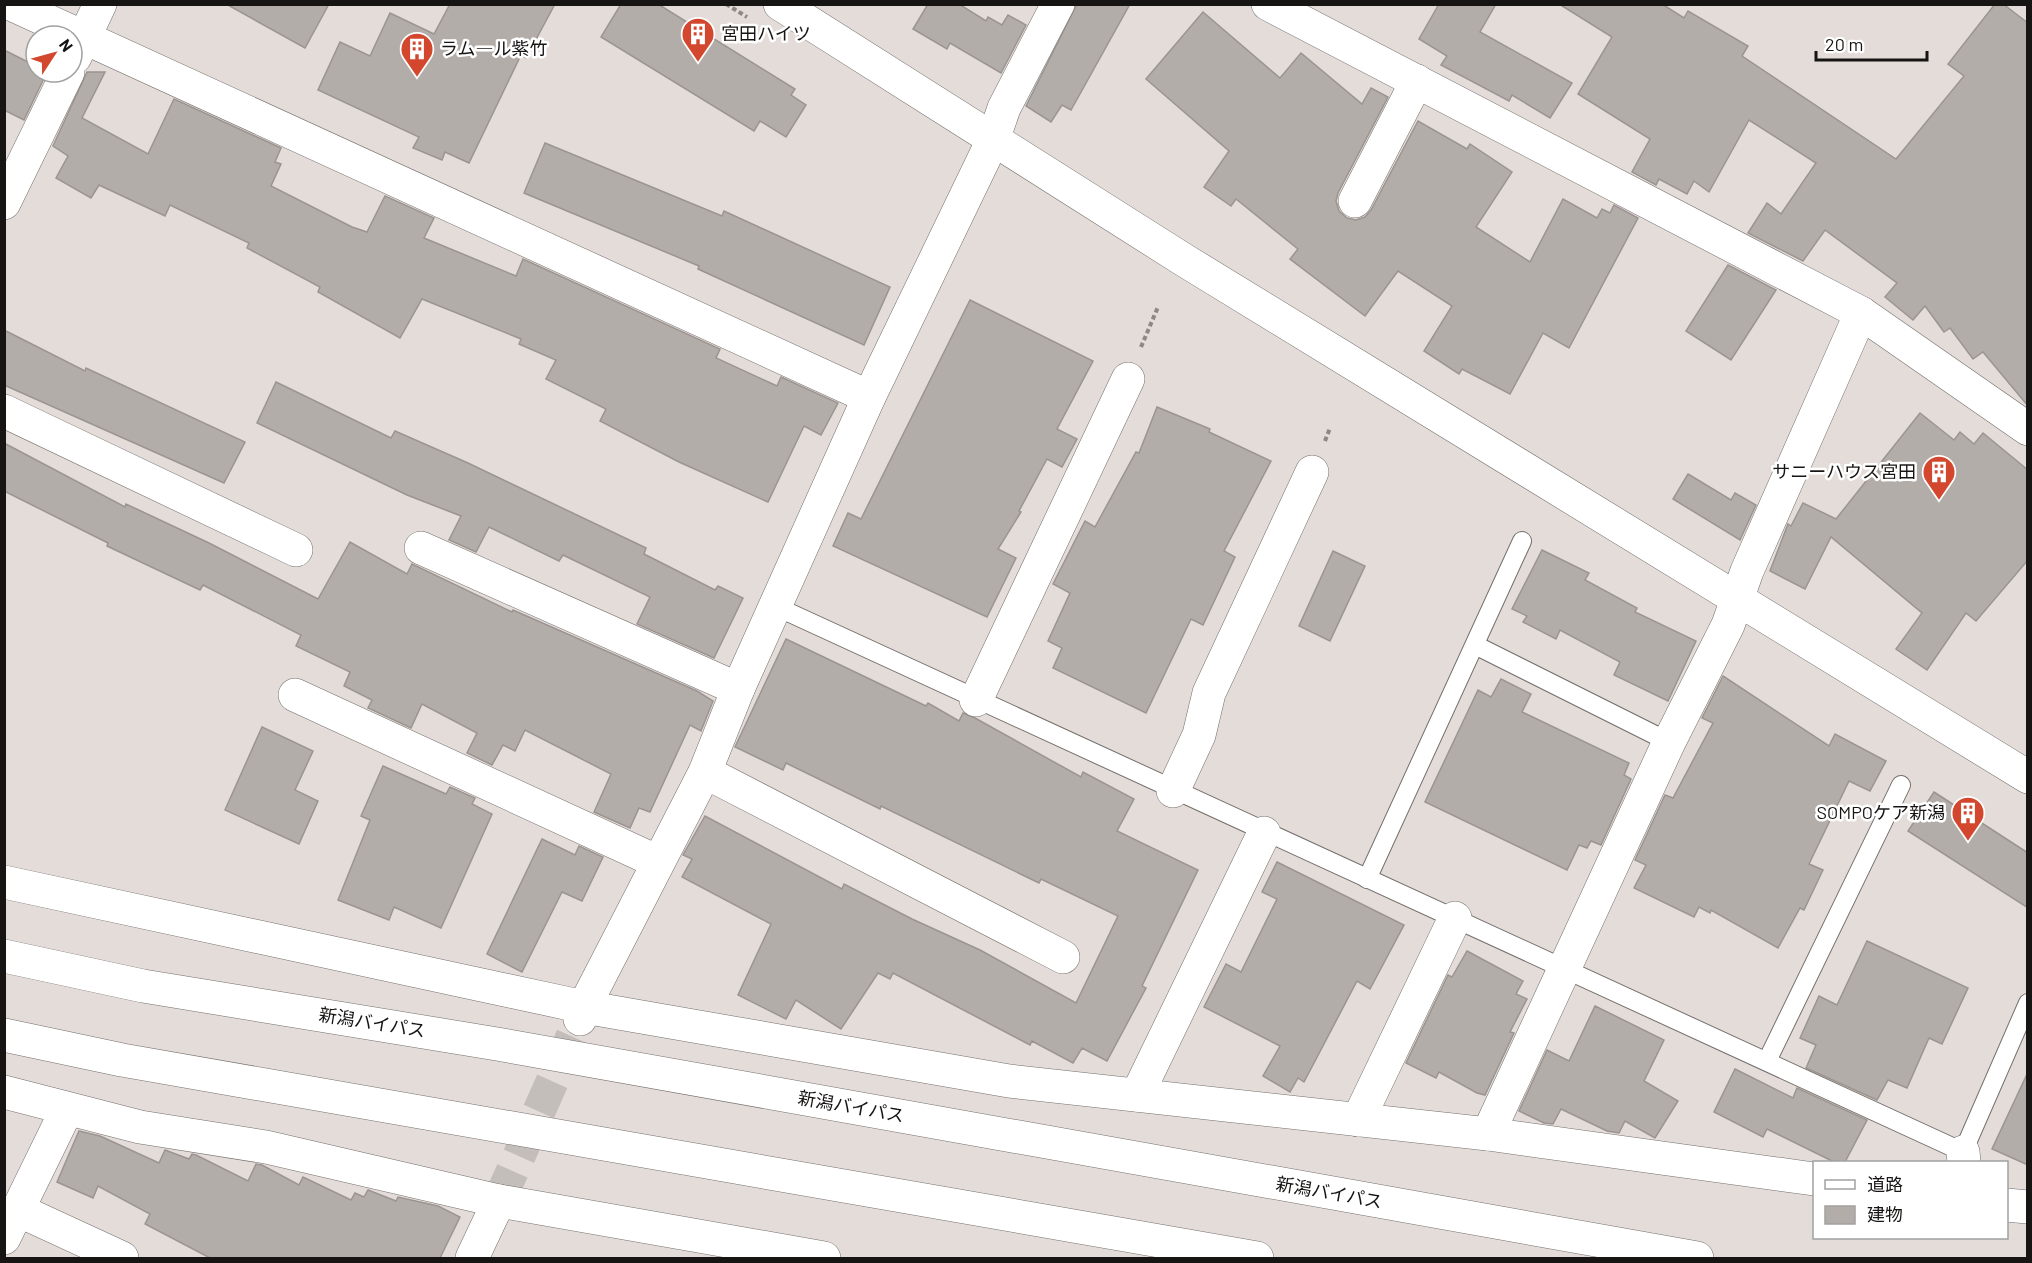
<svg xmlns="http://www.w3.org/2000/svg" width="2032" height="1263" viewBox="0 0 2032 1263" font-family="Barlow,'Noto Sans JP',sans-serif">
<rect width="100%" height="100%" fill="#e3dcd9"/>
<g fill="#b3ada9" stroke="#9b9491" stroke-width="1.5">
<path d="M226 4H329L305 48Z"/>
<path d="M450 4H555L526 58 521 55 469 163 445 152 442 160 413 148 419 137 318 90 340 42 370 56 390 13 434 34Z"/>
<path d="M621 4H658L795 89 791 95 806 105 786 137 760 121 754 131 601 37Z"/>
<path d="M928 4H959L986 21 988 17 1002 25 1008 15 1026 25 1001 73 950 43 947 49 913 29Z"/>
<path d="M1077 4H1130L1071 110 1062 105 1051 122 1026 106Z"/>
<path d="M1439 4H1496L1480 32 1572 83 1550 118 1512 95 1509 101 1441 65 1447 56 1419 39Z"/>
<path d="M1559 4H1662L1684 18 1688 11 1748 46 1742 56 1896 159 1964 76 1948 64 1995 4H2003L2028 23V406L1983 352 1973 359 1950 328 1944 332 1925 306 1913 320 1885 297 1897 283 1825 230 1803 261 1748 233 1767 203 1781 214 1816 163 1749 120 1709 192 1694 181 1687 194 1659 179 1656 185 1632 172 1650 139 1578 94 1612 37Z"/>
<path d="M1203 12 1280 78 1301 53 1362 104 1371 88 1388 97 1338 193 1336 201 1339 211 1347 218 1356 220 1365 217 1371 210 1418 121 1467 149 1470 144 1512 172 1476 227 1530 262 1563 199 1597 218 1602 209 1610 213 1614 205 1638 218 1569 348 1543 333 1510 394 1462 369 1459 374 1424 351 1452 306 1398 271 1365 316 1290 259 1298 249 1236 199 1231 206 1204 187 1229 151 1146 79Z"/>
<path d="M4 50 36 66V72H47L24 120 4 110Z"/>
<path d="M87 72H105L82 118 148 154 174 99 281 148 275 162 281 164 271 186 352 227 367 232 385 196 434 218 424 238 516 276 523 259 720 349 716 358 777 386 781 377 838 403 821 435 804 426 768 502 679 462 600 421 606 409 546 379 556 360 519 344 521 339 422 299 400 338 318 292 320 287 247 248 249 243 170 205 165 216 99 185 91 198 56 178 68 156 53 146Z"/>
<path d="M545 143 722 216 724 211 890 287 864 345 698 269 699 266 524 193Z"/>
<path d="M1728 265 1776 290 1731 360 1686 331Z"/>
<path d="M970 300 1093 361 1057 429 1077 439 1062 467 1047 459 1019 511 1021 512 998 549 1016 558 987 617 833 546 848 513 861 519Z"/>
<path d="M4 330 85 371 86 368 245 442 224 483 4 385Z"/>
<path d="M276 382 391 438 395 431 468 463 646 548 644 554 715 590 718 586 743 598 714 658 637 624 650 597 563 555 559 561 489 527 476 552 449 540 461 516 407 495 257 423Z"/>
<path d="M1157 407 1210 429 1209 432 1271 461 1224 551 1235 557 1203 625 1191 619 1146 713 1053 668 1062 648 1048 641 1070 593 1053 584 1085 521 1095 527 1136 452 1139 453Z"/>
<path d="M1920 413 1954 440 1960 432 1974 444 1983 433 2028 470V560L1976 621 1966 613 1927 670 1896 649 1922 613 1831 537 1805 589 1770 571 1788 524 1791 526 1803 503 1836 519Z"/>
<path d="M4 443 125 507 126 504 209 543 318 599 350 542 407 574 412 564 512 612 513 610 697 691 713 701 701 731 690 725 650 812 639 808 630 828 594 812 611 774 525 730 515 751 503 745 492 765 467 753 477 733 422 704 411 728 368 708 372 700 344 686 350 672 296 646 301 635 203 585 200 590 107 546 108 543 4 491Z"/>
<path d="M1688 474 1731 500 1735 493 1756 505 1740 540 1673 499Z"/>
<path d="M1542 550 1589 573 1585 580 1637 608 1635 612 1696 641 1668 701 1614 675 1620 662 1560 630 1556 639 1523 622 1527 616 1512 609Z"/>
<path d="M1333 551 1365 566 1330 641 1299 626Z"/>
<path d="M786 639 926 706 928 703 959 721 963 713 975 718 1081 777 1083 772 1134 799 1117 831 1198 870 1142 986 1146 988 1107 1061 1082 1048 1073 1063 1032 1041 1030 1045 893 973 890 979 878 973 841 1029 796 1000 786 1019 738 995 771 924 682 877 692 859 683 855 705 816 842 889 844 884 912 919 980 950 1076 1003 1118 916 1041 879 1039 883 881 806 880 809 786 763 783 770 735 747Z"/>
<path d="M1723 676 1829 746 1835 734 1886 761 1870 791 1849 781 1809 864 1823 870 1804 910 1800 908 1778 948 1711 910 1710 913 1699 907 1694 917 1634 888 1646 865 1635 860 1665 795 1673 798 1713 723 1702 718Z"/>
<path d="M1501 679 1531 694 1522 712 1629 763 1624 775 1631 779 1601 845 1591 841 1587 848 1579 845 1567 870 1425 802 1478 690 1491 697Z"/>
<path d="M262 727 313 751 295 790 318 801 299 844 225 810Z"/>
<path d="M383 766 446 794 450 787 475 798 472 804 492 814 441 928 394 907 389 920 338 900 370 820 361 816Z"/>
<path d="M1934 792 2028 853V908L1908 831Z"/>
<path d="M542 839 575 855 579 846 603 857 582 901 562 892 522 972 487 954Z"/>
<path d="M1277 862 1404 925 1370 989 1357 981 1304 1082 1298 1078 1290 1092 1263 1076 1280 1046 1204 1007 1226 964 1241 972 1277 899 1262 892Z"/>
<path d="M1867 941 1968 988 1942 1044 1929 1038 1907 1088 1888 1080 1877 1100 1806 1068 1816 1045 1800 1038 1819 996 1837 1005Z"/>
<path d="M1467 951 1523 981 1516 994 1527 999 1510 1032 1514 1033 1485 1095 1477 1093 1439 1072 1436 1078 1406 1063 1448 975 1452 977Z"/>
<path d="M1595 1006 1664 1040 1644 1081 1678 1101 1655 1138 1625 1121 1619 1133 1607 1131 1561 1109 1553 1124 1544 1123 1519 1111 1547 1050 1569 1061Z"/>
<path d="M1735 1069 1793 1098 1797 1088 1867 1120 1845 1162H1834L1767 1129 1763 1137 1714 1112Z"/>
<path d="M2028 1072V1165L1992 1149Z"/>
<path d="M79 1131 100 1136 159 1163 165 1150 189 1159 192 1154 196 1155 248 1181 256 1164 262 1165 299 1185 303 1177 351 1200 355 1193 364 1197 368 1190 396 1201 398 1197 438 1206 460 1217 440 1258H210L145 1224 150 1214 98 1186 93 1198 57 1182Z"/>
</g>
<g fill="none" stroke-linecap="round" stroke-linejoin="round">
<path stroke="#c4bebb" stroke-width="33" stroke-dasharray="33 16" stroke-linecap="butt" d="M499 1201 580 1019"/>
<g stroke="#756f6c" stroke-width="20">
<g id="service">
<path d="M777 607 1963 1152 2028 1003"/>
<path d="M1477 646 1669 742"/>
<path d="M1367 879 1522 541"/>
<path d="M1767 1061 1901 785"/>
</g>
</g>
<g stroke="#756f6c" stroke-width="34">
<g id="minor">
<path d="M11 4 869 397"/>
<path d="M1268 4 1861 313 2028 429"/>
<path d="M75 57 100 4"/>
<path d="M1355 201 1417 81"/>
<path d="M4 203 68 72"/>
<path d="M4 411 296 550"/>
<path d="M421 548 738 689"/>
<path d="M295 695 658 862"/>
<path d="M976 700 1128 379"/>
<path d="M705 772 1063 957"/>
<path d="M1173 791 1199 735 1209 693 1312 472"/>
<path d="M4 882 584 1007 1009 1081 1488 1134 1814 1179"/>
<path d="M580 1019 584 1007 705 772 738 689 869 397 993 140 1004 108 1058 4"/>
<path d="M4 1092 140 1127 266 1147 499 1201 824 1258"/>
<path d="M1137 1095 1264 833"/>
<path d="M1358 1120 1455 918"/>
<path d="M1488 1134 1669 742 1728 625 1747 571 1861 313"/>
<path d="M1963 1152 1964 1162"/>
<path d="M2006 1205 2028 1207"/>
<path d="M18 1210 122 1258"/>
<path d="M4 1238 67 1109"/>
<path d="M472 1258 499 1201"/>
</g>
</g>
<g stroke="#756f6c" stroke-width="34">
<path id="tertiary" d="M780 4 1184 260 2028 777"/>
</g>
<g stroke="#756f6c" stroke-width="34">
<g id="trunk">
<path d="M4 956 143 986 497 1044 1697 1258"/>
<path d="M4 1035 122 1060 1257 1258"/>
</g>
</g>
<g stroke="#8d8886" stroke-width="4" stroke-dasharray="4.5 3" stroke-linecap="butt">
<path d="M726 4 747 17"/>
<path d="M1141 347 1158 307"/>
<path d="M1325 441 1330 428"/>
</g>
<use href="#service" stroke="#fff" stroke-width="18"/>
<use href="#minor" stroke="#fff" stroke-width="33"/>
<use href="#tertiary" stroke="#fff" stroke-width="33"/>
<use href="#trunk" stroke="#fff" stroke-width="33"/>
</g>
<defs>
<g id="building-pin" transform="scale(1.725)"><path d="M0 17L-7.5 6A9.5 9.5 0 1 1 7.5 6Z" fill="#d2472d" stroke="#fff"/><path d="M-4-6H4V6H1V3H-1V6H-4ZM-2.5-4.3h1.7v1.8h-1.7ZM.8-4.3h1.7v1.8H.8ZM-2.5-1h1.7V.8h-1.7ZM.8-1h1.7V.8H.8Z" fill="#fff"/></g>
</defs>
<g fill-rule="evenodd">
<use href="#building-pin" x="698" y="34"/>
<use href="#building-pin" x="417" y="49"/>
<use href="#building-pin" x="1939" y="472"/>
<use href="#building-pin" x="1968" y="813"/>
</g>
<g text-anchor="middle" stroke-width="5" stroke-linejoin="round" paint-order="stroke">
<g font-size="18" fill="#171514" stroke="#fff" text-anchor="start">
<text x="721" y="40">宮田ハイツ</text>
<text x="440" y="55">ラム―ル紫竹</text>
<text x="1916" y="478" text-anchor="end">サニーハウス宮田</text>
<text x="1945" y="819" text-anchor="end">SOMPOケア新潟</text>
</g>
<g font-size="18" fill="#171514" stroke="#fff">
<text transform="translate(372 1023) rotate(9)" y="6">新潟バイパス</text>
<text transform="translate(851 1107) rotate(10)" y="6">新潟バイパス</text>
<text transform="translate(1329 1193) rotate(10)" y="6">新潟バイパス</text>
</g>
</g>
<rect width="2032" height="1263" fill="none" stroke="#171514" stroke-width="12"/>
<rect x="1813" y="1161" width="195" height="78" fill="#ffffff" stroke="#a2a1a1" stroke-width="1.5"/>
<rect x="1825" y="1180" width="30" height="9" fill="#ffffff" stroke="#a2a1a1" stroke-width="1.5"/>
<text x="1867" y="1191" font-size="18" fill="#171514">道路</text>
<rect x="1825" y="1206" width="30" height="18" fill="#b3ada9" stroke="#a2a1a1" stroke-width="1.5"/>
<text x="1867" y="1221" font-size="18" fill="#171514">建物</text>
<g transform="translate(54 54) rotate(54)"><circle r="28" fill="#ffffff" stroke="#a2a1a1" stroke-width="1.5"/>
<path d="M0-4.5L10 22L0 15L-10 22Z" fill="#d2472d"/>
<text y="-9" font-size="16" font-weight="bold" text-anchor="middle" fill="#171514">N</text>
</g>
<path d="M1816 51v9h111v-9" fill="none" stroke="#171514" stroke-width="3"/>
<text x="1825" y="51" font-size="18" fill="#171514" stroke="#ffffff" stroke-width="4.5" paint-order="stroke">20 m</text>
</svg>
